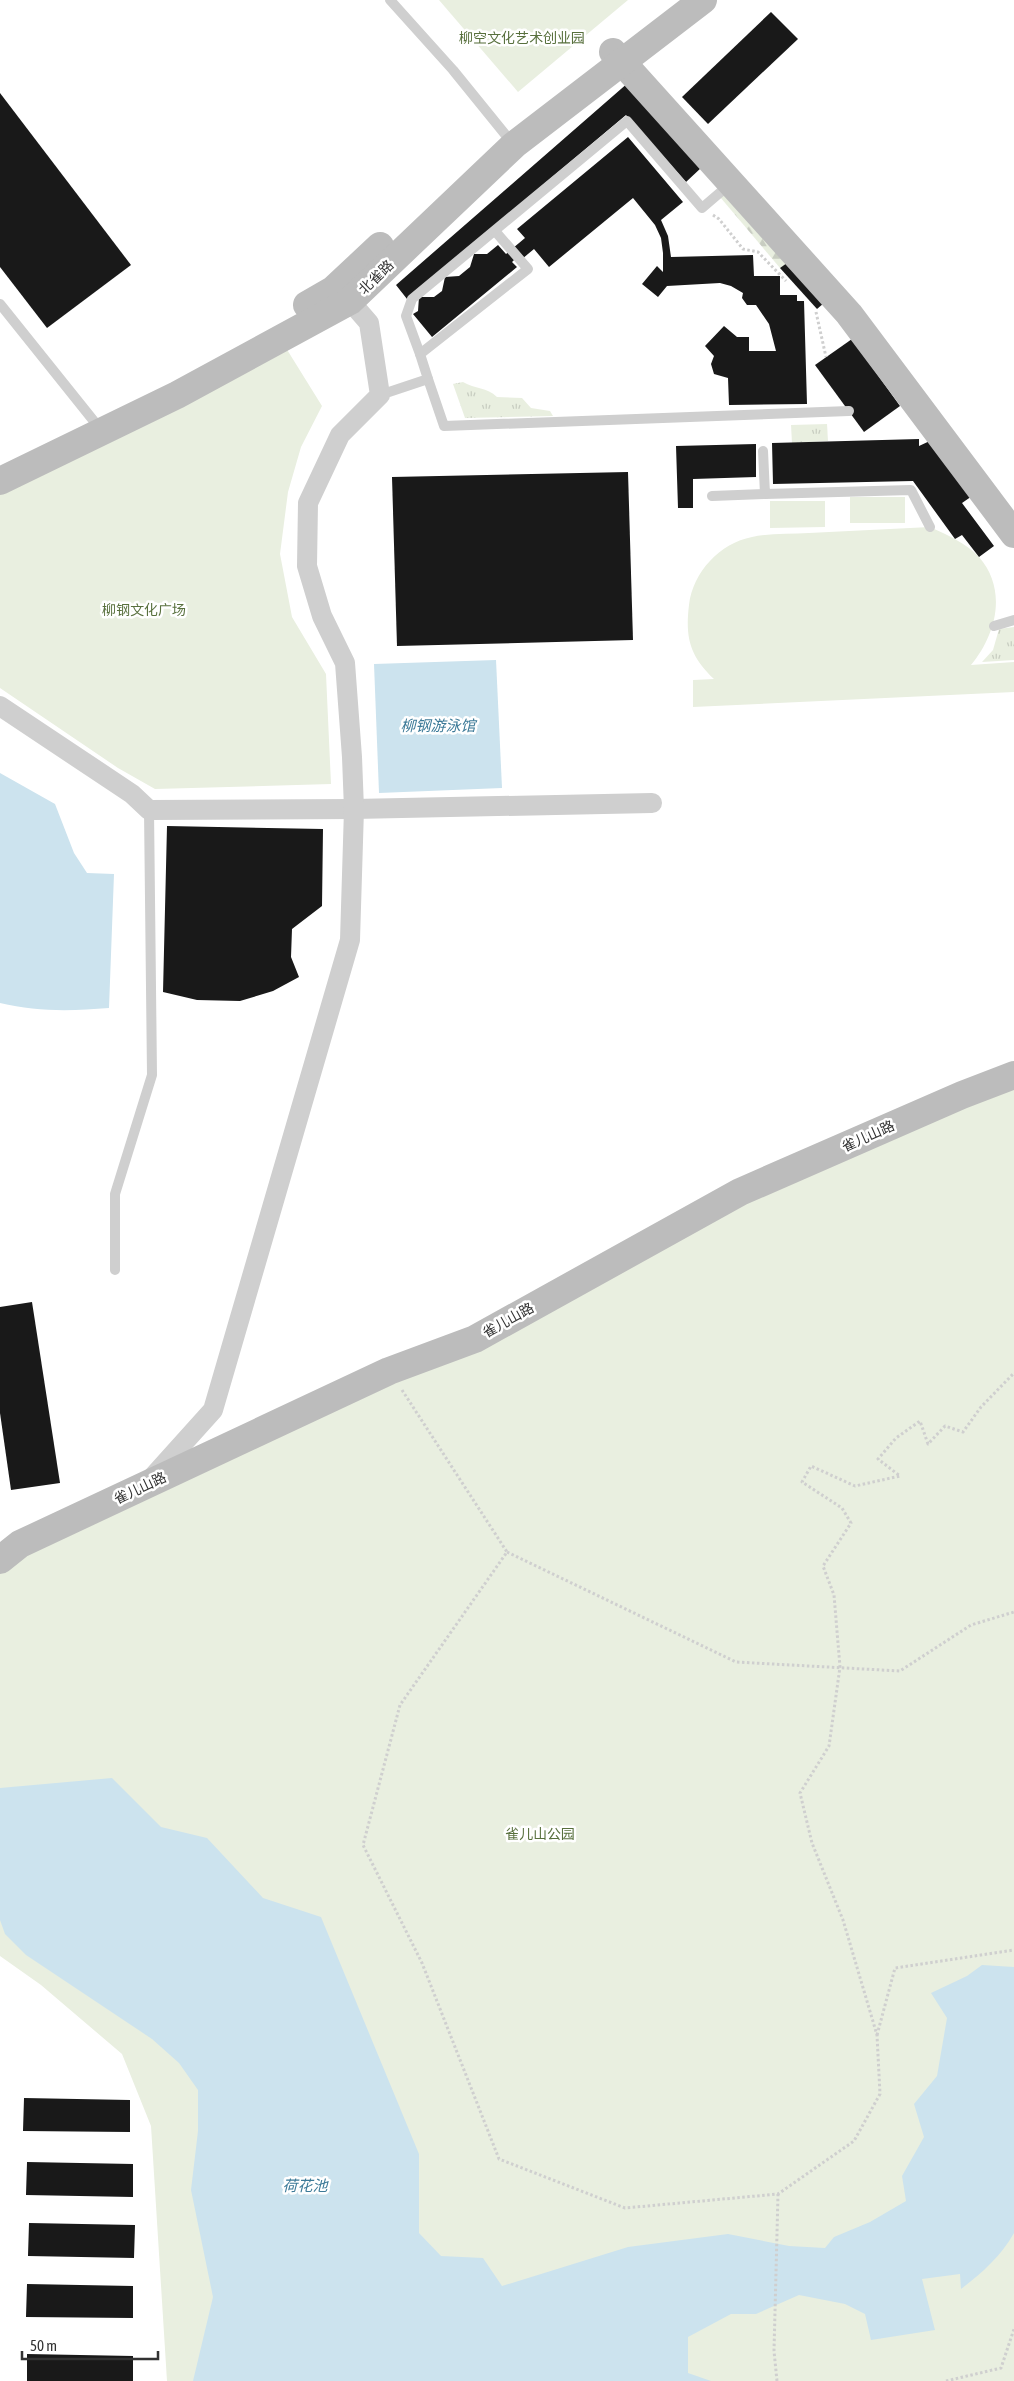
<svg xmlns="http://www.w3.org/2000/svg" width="1014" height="2381" viewBox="0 0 1014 2381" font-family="'Asap Condensed','Noto Sans SC',sans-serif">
<defs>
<pattern id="grass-tufts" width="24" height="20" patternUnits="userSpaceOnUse" patternTransform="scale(1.25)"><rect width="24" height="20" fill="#e9efe0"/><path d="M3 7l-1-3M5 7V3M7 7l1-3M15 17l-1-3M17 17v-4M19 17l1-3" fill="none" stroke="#c8cdc1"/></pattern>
<pattern id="forest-firs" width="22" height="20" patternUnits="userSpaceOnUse" patternTransform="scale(1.25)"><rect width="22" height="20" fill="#e9efe0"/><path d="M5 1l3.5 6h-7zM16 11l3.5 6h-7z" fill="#c8cdc1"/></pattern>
</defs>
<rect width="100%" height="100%" fill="#fff"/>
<g fill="url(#grass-tufts)">
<path d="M463 382C475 389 487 387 497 397L522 398 531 408 550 411 553 416 465 418 453 384Z"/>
<path d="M827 424 828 441 792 443 791 425Z"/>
<path d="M1014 627V660L982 662 993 650 999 629Z"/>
</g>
<path fill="url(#forest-firs)" d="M726 192 787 263 780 268 720 197Z"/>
<g fill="#e9efe0">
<path d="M439 0H628L518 92Z"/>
<path d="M286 348 322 406 301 447 288 492 280 554 292 617 326 674 331 784 155 789 118 768 0 688V494Z"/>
<rect x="850" y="497" width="55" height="26"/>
<path d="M770 501H825V527L770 528Z"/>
<path d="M930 527C947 535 966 543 979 557 1008 590 996 635 971 665L1014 662V692L693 707V680L714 679C690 656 685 638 689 605 693 572 720 543 752 537 770 533 790 534 809 533 849 531 890 529 930 527Z"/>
<path d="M1014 1088V2381H167L151 2126 122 2054 41 1985 0 1956V1573L31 1552 743 1196Z"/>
</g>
<g fill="#cce3ee">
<path d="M496 660 502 788 379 793 374 664Z"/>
<path d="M0 773 55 804 74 853 87 873 114 874 109 1008C72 1011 37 1012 0 1003Z"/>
<path d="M112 1778 161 1827 207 1838 263 1898 321 1917 419 2154V2233L441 2256 483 2258 502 2286 628 2247 728 2234 789 2246 825 2248 834 2237 870 2222 906 2201 902 2176 924 2137 914 2104 937 2076 947 2018 931 1993 967 1976 982 1965 1014 1967V2233C1001 2256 982 2273 961 2289L960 2274 922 2279 935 2330 871 2340 865 2314 845 2304 799 2295 756 2314H731L688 2337V2373L711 2381H193L213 2297 191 2190 198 2131V2090L179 2063 152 2039 26 1955 5 1934 0 1920V1788Z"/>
</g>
<g fill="#191919">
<path d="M771 12 798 39 708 124 682 97Z"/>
<path d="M629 82 702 167 686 182 626 115 407 299 396 285Z"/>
<path d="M0 93 131 265 47 328 0 267Z"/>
<path d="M628 137 683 202 661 220 668 236 671 257 753 255 754 276H780V295H797V301H804L807 404 729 405 728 378 714 374 711 364 714 356 705 346 724 326 737 337H749V351H776L769 324 756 305H747L742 298 743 293 731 286 720 283 667 286 658 297 642 284 657 266 663 272V253L661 238 655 225 633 198 549 267 534 249 522 259 519 255 512 262 517 267 432 337 413 314 418 311 419 297H434L442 291 445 277 459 276 470 267 474 254H487L498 245 506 254 525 238 517 229Z"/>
<path d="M787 263 824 303 817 309 780 268Z"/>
<path d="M852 339 900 406 864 432 815 365Z"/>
<path d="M919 439V446L934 439 975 494 962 503 994 546 979 557 962 535 955 539 913 481 773 484 772 443Z"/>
<path d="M756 444V477L693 479V508H678L676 446Z"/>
<path d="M628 472 633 640 397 646 392 477Z"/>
<path d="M167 826 323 829 322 906 292 929 291 957 299 977 273 991 240 1001 197 1000 163 992Z"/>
<path d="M32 1302 60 1483 11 1490 0 1413V1307Z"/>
<path d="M24 2098 130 2100V2132L23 2131Z"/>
<path d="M27 2162 133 2164V2197L26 2195Z"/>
<path d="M29 2223 135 2225 134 2258 28 2256Z"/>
<path d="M27 2284 133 2286V2318L26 2317Z"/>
<path d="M27 2354 133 2356V2381H27Z"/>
</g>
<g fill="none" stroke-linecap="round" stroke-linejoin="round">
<g stroke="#cfcfcf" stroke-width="3" stroke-dasharray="2.5 2.5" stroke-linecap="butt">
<path d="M713 215 719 219 743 249 758 252 786 281"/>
<path d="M816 312 826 357"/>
<path d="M402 1390 507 1552 400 1705 363 1845 422 1963 499 2159 625 2208 778 2194 854 2141 880 2094 877 2035 843 1920 812 1843 800 1793 829 1746 840 1667 834 1595 823 1566 851 1523 842 1508 802 1482 811 1466 855 1486 900 1476 878 1459 896 1438 920 1421 928 1444 945 1426 963 1432 981 1407 1014 1373"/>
<path d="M507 1552 736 1662 900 1671 971 1625 1014 1612"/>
<path d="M877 2035 895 1968 1014 1950"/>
<path d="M777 2381 774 2351 778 2194"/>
<path d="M946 2381 1001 2368 1014 2329"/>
</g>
<g stroke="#cfcfcf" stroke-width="10">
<path d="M390 0 453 70 513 144"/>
<path d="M0 304 101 430"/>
<path d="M420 354 406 316 412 299 627 121 702 208 730 184"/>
<path d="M428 379 444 426 849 411"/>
<path d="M380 395 428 379 420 354 528 269 495 231"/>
<path d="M763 451 765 494 911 490 930 527"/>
<path d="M712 496 765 494"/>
<path d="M994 626 1014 620"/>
<path d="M115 1270V1194L152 1075 149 810"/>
</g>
<g stroke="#cfcfcf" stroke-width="20">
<path d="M0 706 132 794 149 810 354 809 652 803"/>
<path d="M150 1480 213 1410 350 940 354 809 352 757 345 663 322 616 307 566 308 503 340 435 380 395 369 323 350 301 340 294"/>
</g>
<g stroke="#bcbcbc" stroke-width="28">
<path d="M613 52 849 314 1014 534"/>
<path d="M307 305 333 290 380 246"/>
<path d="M0 481 177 395 350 301 514 145 703 0"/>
<path d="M0 1560 20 1544 389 1371 475 1339 740 1192 962 1095 1014 1075"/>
</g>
</g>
<g text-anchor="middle" stroke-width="5" stroke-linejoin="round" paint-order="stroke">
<g font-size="14" fill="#58703d" stroke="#fff">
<text x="522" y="43">柳空文化艺术创业园</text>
<text x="144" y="615">柳钢文化广场</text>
<text x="540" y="1839">雀儿山公园</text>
</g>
<g font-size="14" fill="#323232" stroke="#fff">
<text transform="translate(376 277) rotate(-44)" y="5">北雀路</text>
<text transform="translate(868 1136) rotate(-24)" y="5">雀儿山路</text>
<text transform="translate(508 1320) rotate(-29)" y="5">雀儿山路</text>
<text transform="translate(140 1488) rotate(-25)" y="5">雀儿山路</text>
</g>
<g font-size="15" font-style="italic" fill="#3c7a98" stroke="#fff">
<text x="438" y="731">柳钢游泳馆</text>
<text x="305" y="2191">荷花池</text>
</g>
</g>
<path d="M22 2351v8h136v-8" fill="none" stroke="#323232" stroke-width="2.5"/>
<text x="30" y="2351" font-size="15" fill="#323232" stroke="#ffffff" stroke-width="4" paint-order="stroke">50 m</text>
</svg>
